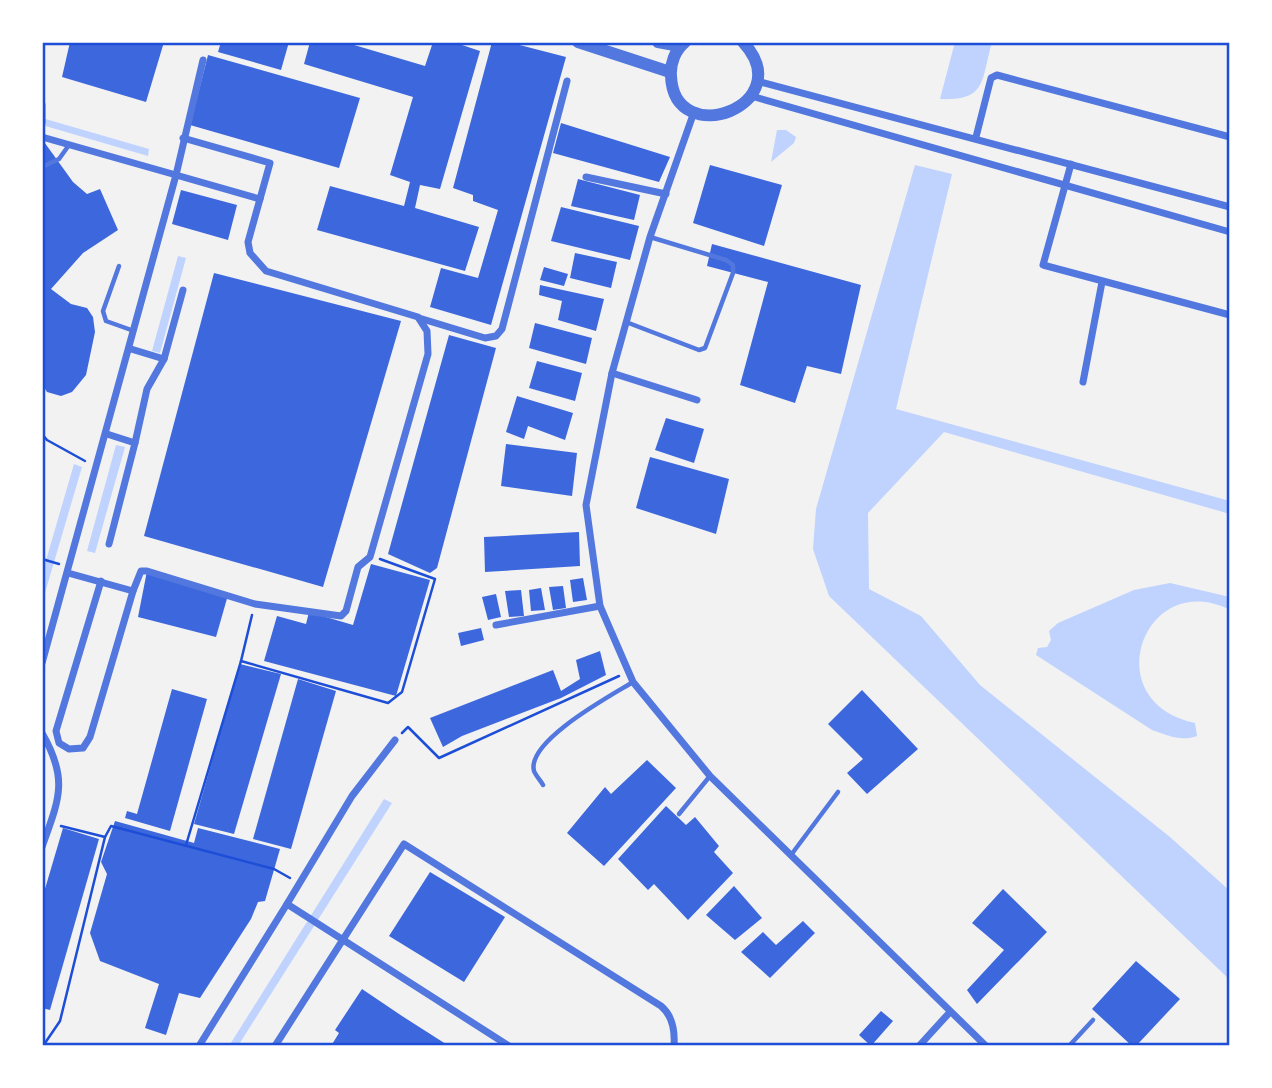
<svg xmlns="http://www.w3.org/2000/svg" width="1272" height="1088" viewBox="0 0 1272 1088" font-family="'DejaVu Sans',sans-serif">
<rect width="100%" height="100%" fill="#f2f2f2"/>
<g fill="#bfd3fe">
<path d="M955 42H992C981 81 987 101 940 99Z"/>
<path d="M42 118 149 149 148 156 42 125Z"/>
<path d="M777 130H786L796 137 794 143 771 162Z"/>
<path d="M915 165 952 174 896 409 1230 501V514L944 432 868 513 869 589 921 616 980 685 1170 837 1230 891V980L829 596 813 549 816 509Z"/>
<path d="M178 256 186 258 160 353 152 351Z"/>
<path d="M116 445 125 447 95 553 87 551Z"/>
<path d="M74 464 82 467 42 603V574Z"/>
<path d="M1170 583 1230 597V610C1144 567 1095 702 1195 723L1197 736C1181 742 1167 735 1152 730L1036 655 1038 648 1047 647 1051 640 1049 631 1058 623 1134 590Z"/>
<path d="M384 799 392 803 238 1046H229Z"/>
</g>
<g fill="#3d67dc">
<path d="M70 42H164L146 102 62 77Z"/>
<path d="M221 42H289L281 70 218 52Z"/>
<path d="M310 42H344L425 66 433 42H453L480 51 440 189 420 185 415 208 479 227 465 271 317 230 330 186 404 206 410 182 390 175 413 97 304 64Z"/>
<path d="M492 42H508L566 57 491 325 430 307 441 268 478 278 498 210 473 201V195L453 188Z"/>
<path d="M208 55 360 98 339 168 190 125Z"/>
<path d="M561 123 670 157 659 182 553 153Z"/>
<path d="M42 139 73 182 87 194 100 189 118 230 83 253 51 289 71 304 87 308 93 317 95 332 86 375 72 392 61 396 47 392 42 384Z"/>
<path d="M710 165 782 185 764 246 693 223Z"/>
<path d="M578 179 640 195 634 220 571 206Z"/>
<path d="M181 190 237 205 228 240 172 224Z"/>
<path d="M561 207 639 226 630 260 551 241Z"/>
<path d="M712 244 861 285 841 374 807 366 795 403 740 385 768 282 707 266Z"/>
<path d="M575 253 617 262 611 288 570 278Z"/>
<path d="M544 267 568 274 564 286 540 280Z"/>
<path d="M214 273 401 321 323 587 144 536Z"/>
<path d="M540 285 604 299 596 331 558 320 562 301 539 295Z"/>
<path d="M535 323 592 338 586 364 529 348Z"/>
<path d="M449 335 496 348 437 568 430 573 388 554Z"/>
<path d="M537 361 582 373 575 401 529 388Z"/>
<path d="M517 396 573 413 565 440 528 426 524 439 506 432Z"/>
<path d="M666 418 704 429 694 463 655 450Z"/>
<path d="M506 444 577 453 572 496 501 486Z"/>
<path d="M650 457 729 479 716 534 636 508Z"/>
<path d="M579 532 580 566 485 572 484 537Z"/>
<path d="M371 564 430 580 396 696 264 661 277 616 306 624 309 612 353 625Z"/>
<path d="M147 571 228 595 216 637 138 617Z"/>
<path d="M583 578 587 600 573 602 570 580Z"/>
<path d="M563 586 566 608 553 610 549 587Z"/>
<path d="M541 588 545 610 531 611 529 590Z"/>
<path d="M521 590 524 616 509 617 505 591Z"/>
<path d="M496 594 501 617 488 620 482 597Z"/>
<path d="M481 628 484 640 461 646 458 633Z"/>
<path d="M600 651 606 675 561 698 462 736 443 747 430 718 553 670 561 691 580 679 576 660Z"/>
<path d="M240 664 281 674 234 834 194 824Z"/>
<path d="M298 679 336 691 291 849 253 839Z"/>
<path d="M172 689 207 699 170 831 125 818 127 811 137 814Z"/>
<path d="M862 690 918 749 867 794 847 773 863 759 828 724Z"/>
<path d="M647 760 676 788 604 866 567 833 605 787 611 794Z"/>
<path d="M666 806 686 825 695 817 719 846 714 852 733 873 688 920 654 884 648 890 618 859Z"/>
<path d="M115 821 194 843 198 828 280 849 265 901 258 902 251 919 200 998 179 993 166 1035 145 1028 159 984 100 961 90 933 107 874 101 862Z"/>
<path d="M63 828 99 839 50 1010 42 1008V899Z"/>
<path d="M430 872 505 917 464 982 389 936Z"/>
<path d="M734 886 762 918 735 940 706 915Z"/>
<path d="M1003 889 1047 932 977 1004 967 990 1004 950 972 923Z"/>
<path d="M803 921 815 933 770 978 741 952 763 932 776 945Z"/>
<path d="M1136 961 1180 999 1136 1046H1132L1092 1009Z"/>
<path d="M362 989 402 1016 449 1046H331L339 1033 335 1030Z"/>
<path d="M881 1011 893 1021 871 1046 859 1035Z"/>
</g>
<g fill="none" stroke-linecap="round" stroke-linejoin="round">
<g stroke="#1d4ed8" stroke-width="2.5">
<path d="M42 434 47 440 85 461"/>
<path d="M42 559 59 564"/>
<path d="M252 615 241 661 388 703 402 692 435 579 380 559"/>
<path d="M402 733 408 727 439 758 619 676"/>
<path d="M61 826 105 837 111 826 274 869 290 878"/>
<path d="M186 845 241 661"/>
<path d="M43 1046 60 1021 105 837"/>
</g>
<g stroke="#5277de" stroke-width="4.5">
<path d="M42 167 59 159 69 145"/>
<path d="M119 266 103 311 106 321 134 331"/>
<path d="M626 322 699 350 705 348 733 273V265L726 260 650 237"/>
<path d="M543 785C541 781 536 776 534 771 526 741 612 695 633 682"/>
<path d="M679 814 710 776"/>
<path d="M791 855 838 792"/>
<path d="M1069 1046 1093 1020"/>
</g>
<g stroke="#5277de" stroke-width="7">
<path d="M203 60 176 175 260 199"/>
<path d="M757 81 1230 207"/>
<path d="M751 96 1230 232"/>
<path d="M42 105V122"/>
<path d="M694 112 650 237 612 373 586 505 600 606 633 682 710 776 986 1046"/>
<path d="M42 137 176 175 42 663"/>
<path d="M976 137 991 78 997 75 1230 137"/>
<path d="M1071 164 1043 265 1230 315"/>
<path d="M586 177 666 194"/>
<path d="M419 318 485 338 496 336 502 329 567 81"/>
<path d="M131 349 164 359 183 290"/>
<path d="M612 373 697 400"/>
<path d="M1083 382 1102 282"/>
<path d="M107 434 135 443 109 544"/>
<path d="M135 443 147 389 164 359"/>
<path d="M68 573 133 591 141 571H147L255 604 341 616 346 611 358 567 370 557 428 354 427 331 418 317 266 271 250 253 248 242 270 163 183 138"/>
<path d="M101 581 56 731 59 743 69 749 83 748 90 737 133 591"/>
<path d="M496 625 600 606"/>
<path d="M42 733C69 780 59 799 42 847"/>
<path d="M395 740 352 796 287 904 509 1046"/>
<path d="M199 1046 287 904"/>
<path d="M275 1046 404 844 661 1006C673 1016 675 1031 674 1046"/>
<path d="M919 1046 950 1012"/>
</g>
<g stroke="#5277de" stroke-width="12">
<path d="M578 42 670 72"/>
<path d="M658 42 680 46"/>
<path d="M685 42C675 50 670 64 671 76 674 152 801 105 743 42"/>
</g>
</g>
<rect width="1272" height="1088" fill="none" stroke="#ffffff" stroke-width="88"/>
<rect x="44" y="44" width="1184" height="1000" fill="none" stroke="#1d4ed8" stroke-width="2.5"/>
</svg>
